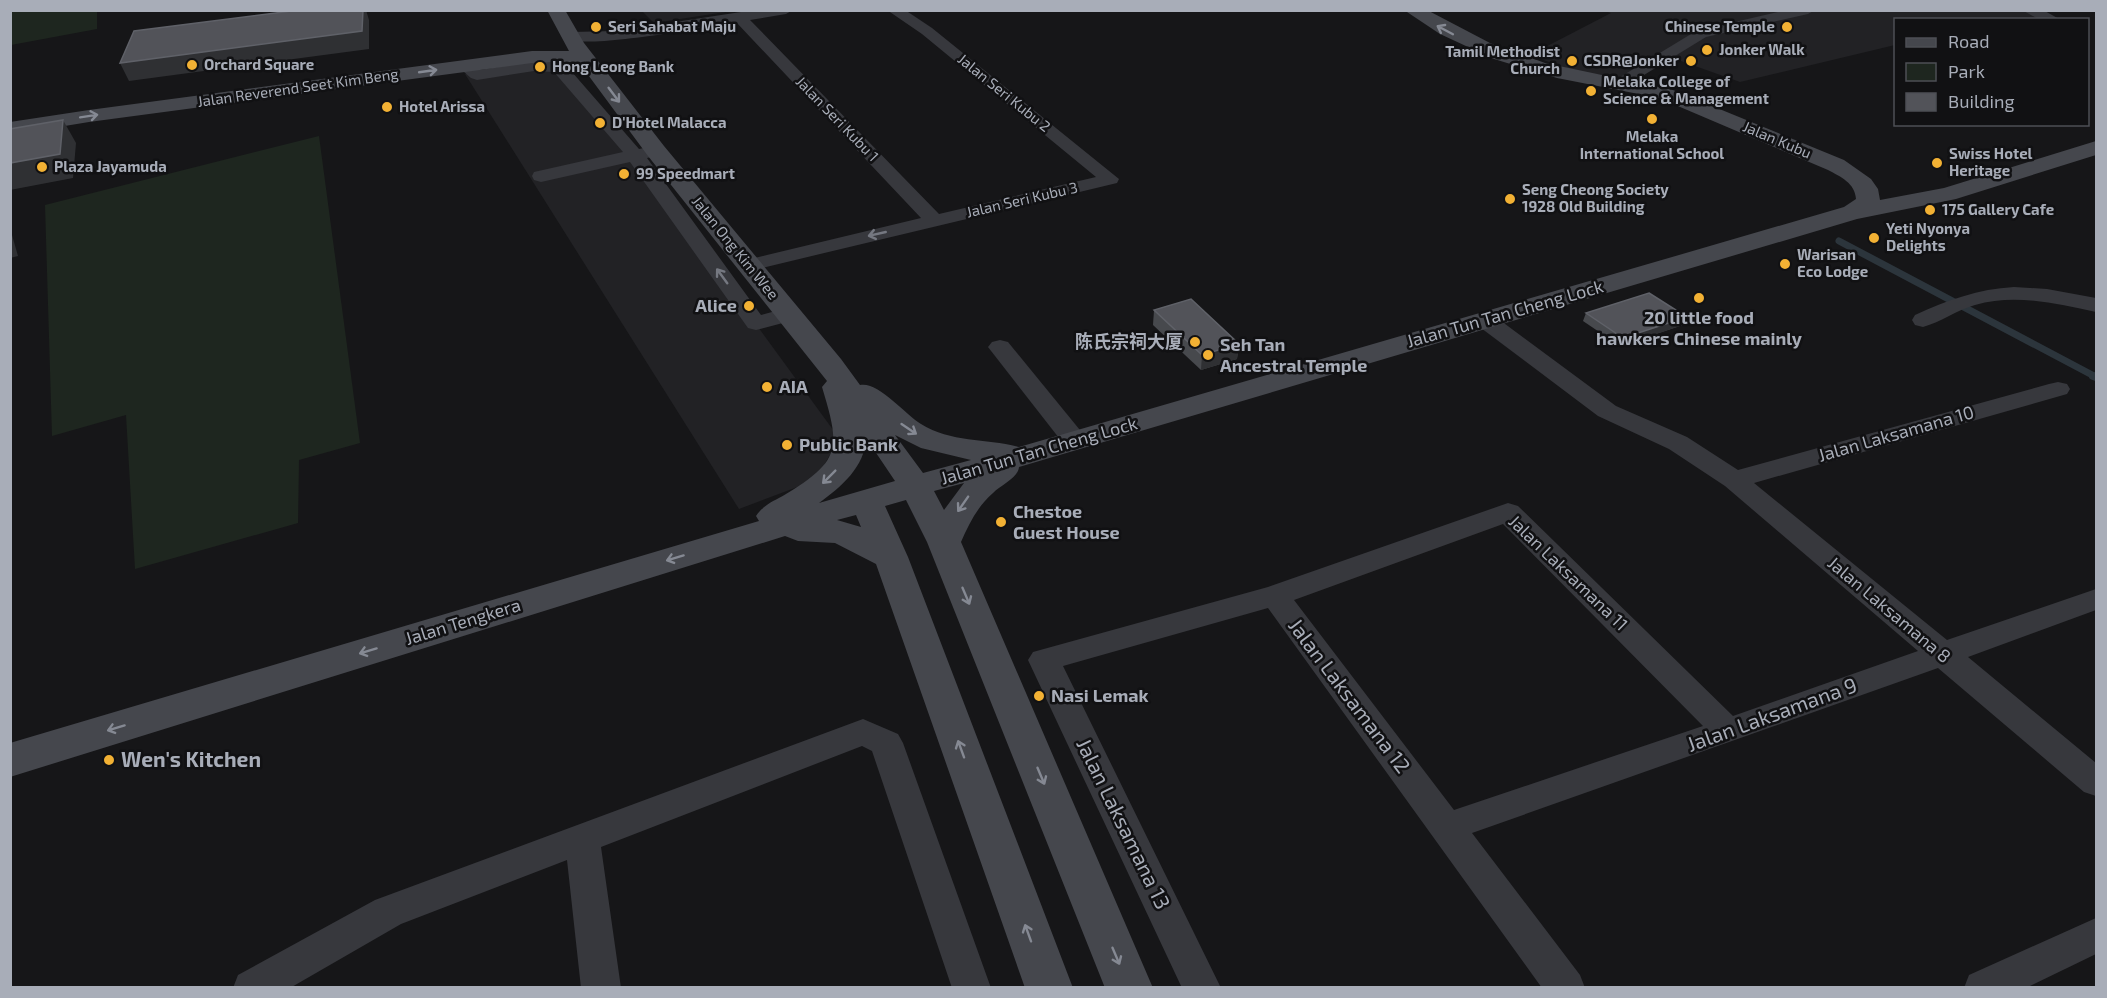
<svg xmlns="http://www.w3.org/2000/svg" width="2107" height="998" viewBox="0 0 2107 998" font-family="'Exo 2','Noto Sans SC',sans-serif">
<rect width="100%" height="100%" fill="#161618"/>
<g fill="#222225">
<path d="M2025 10 2051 19 1896 20 1895 45 1740 82 1667 56 1634 78 1579 73 1530 55 1611 13 1604 11Z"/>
<path d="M642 11H732L654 23Z"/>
<path d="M540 60 565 63 839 438 816 480 739 509 465 74Z"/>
</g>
<g fill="#1e261f">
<path d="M11 10 97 11V29L11 45Z"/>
<path d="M319 136 360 443 299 460 298 523 135 569 126 415 52 436 45 205Z"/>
</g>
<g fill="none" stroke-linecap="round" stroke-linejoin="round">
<path stroke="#2c353c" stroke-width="7" d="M1839 241 2096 377"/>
<path stroke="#2c353c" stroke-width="8" d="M2093 376 2096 377"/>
<g fill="#37383d" fill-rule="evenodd">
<path d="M754 10H793L786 14 750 20 939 214 1096 177 922 34 887 10H905L932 28 1119 179 1117 183 749 271 742 269 738 265 742 261 921 218 736 22C711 26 576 52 563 37L571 32 616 31Z"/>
<path d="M1786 10H1815L1808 14 1706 37 1626 86 1620 87 1612 82 1696 31Z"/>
<path d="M2022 10H2043L2061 20H2040Z"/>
<path d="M465 61 480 70 534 61 565 64 639 149 649 147 655 148 658 152 655 156 647 158 761 315 790 307 798 309 801 314 798 319 756 330 748 328 630 162 541 182 534 180 532 176 534 172 623 152 554 72 534 71 477 80 471 78 457 66Z"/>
<path d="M2014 287 2047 289 2096 298V312C2056 304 2016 293 1975 305 1957 310 1941 322 1923 327L1915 325 1912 320 1915 315C1948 300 1978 289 2014 287Z"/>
<path d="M1485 313 1493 315 1616 406 1687 437 1738 470 2049 384 2058 382 2067 384 2070 389 2067 394 1754 483 1947 640 2096 589V610L1968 657 2096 763V796L2084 792 1938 668 1472 833 1580 975 1585 988H1542L1268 608 1063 666 1221 988H1182L1028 660 1033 652 1268 587 1508 503 1518 506 1733 716 1918 651 1725 486 1669 449 1598 416 1477 325 1474 320 1477 315ZM1503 524 1703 726 1454 810 1294 600Z"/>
<path d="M1000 340 1008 342 1084 435 1088 441 1084 447 1075 449 1066 447 988 347 992 342Z"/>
<path d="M863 719 898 734 903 743 991 988H952L872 751 862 746 601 847 621 988H581L567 860 401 924 290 988H233L238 975 375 900Z"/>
<path d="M2096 918V954L2026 988H1964L1969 975Z"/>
</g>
<path fill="#45474d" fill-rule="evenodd" d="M547 10H565L584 43 664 146 841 359 860 385C878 381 905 414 921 424 951 443 986 438 1019 447L1844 207 1856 199C1855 183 1841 177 1828 170L1659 98 1557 78 1494 59 1440 34 1404 10H1427L1490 43 1545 63 1673 90 1844 160 1871 179 1878 189 1880 200 1944 188 2096 141V155L1956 199 1857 219 1019 467C1018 478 1001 485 993 493 977 507 969 524 961 542L1153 988H1105L927 542 906 500 885 506 908 557 1073 988H1025L876 564 835 543 798 541 785 536 10 777V743L759 521 756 516C763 505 774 501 786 494 842 460 840 447 822 387L827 381 648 156 580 64 567 62 532 63 89 122 10 135V122L89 110 532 51H569ZM895 435 921 448 971 460 923 473ZM866 438 895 481 819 503C841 487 865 467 866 438ZM964 483 944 510 934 491ZM856 515 861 527 837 520Z"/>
</g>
<g fill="#47494d">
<path d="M1154 310 1239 344 1237 359 1201 370 1153 325Z"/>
<path d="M1586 313 1687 317 1683 325 1620 346 1583 321Z"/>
</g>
<g fill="#2f3033">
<path d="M363 10H366L369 20V49L129 81 120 63Z"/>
<path d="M63 120 76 143 73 178 10 190V163Z"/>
<path d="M10 228 18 256 10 258Z"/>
<path d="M1687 317 1683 325 1620 346 1623 338Z"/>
<path d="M1239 344 1237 359 1201 370 1202 355Z"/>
</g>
<g fill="#525359" stroke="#5f6168" stroke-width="1.5">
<path d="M299 10H363L362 31 120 63 134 31Z"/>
<path d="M63 120 60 154 10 163V129Z"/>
<path d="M1649 293 1687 317 1623 338 1586 313Z"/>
<path d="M1191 299 1239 344 1202 355 1154 310Z"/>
</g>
<defs><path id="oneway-shaft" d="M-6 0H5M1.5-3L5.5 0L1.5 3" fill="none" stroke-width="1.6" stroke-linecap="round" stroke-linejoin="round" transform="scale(1.5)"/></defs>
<g stroke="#858993">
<use href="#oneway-shaft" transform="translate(1445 30) rotate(-152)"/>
<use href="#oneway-shaft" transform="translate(428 71) rotate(-8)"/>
<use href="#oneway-shaft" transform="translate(614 95) rotate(53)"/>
<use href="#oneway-shaft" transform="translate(89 116) rotate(-9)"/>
<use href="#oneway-shaft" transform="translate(909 429) rotate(34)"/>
<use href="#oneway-shaft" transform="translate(829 477) rotate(135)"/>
<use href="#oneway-shaft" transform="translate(963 504) rotate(125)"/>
<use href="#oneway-shaft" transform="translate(675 558) rotate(163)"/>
<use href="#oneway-shaft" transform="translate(966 596) rotate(67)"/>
<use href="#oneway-shaft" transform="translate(368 651) rotate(163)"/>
<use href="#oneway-shaft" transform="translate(116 728) rotate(163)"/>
<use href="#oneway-shaft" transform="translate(961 749) rotate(-110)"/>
<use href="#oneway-shaft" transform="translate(1041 776) rotate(67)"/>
<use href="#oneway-shaft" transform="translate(1028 933) rotate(-110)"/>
<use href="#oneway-shaft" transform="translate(1116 956) rotate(67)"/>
</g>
<g stroke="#757881">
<use href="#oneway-shaft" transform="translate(877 234) rotate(167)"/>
<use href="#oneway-shaft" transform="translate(722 276) rotate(-126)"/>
</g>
<g fill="#f2b134" stroke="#111113" stroke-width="2">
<circle cx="596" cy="27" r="6"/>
<circle cx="1787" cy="27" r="6"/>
<circle cx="1707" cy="50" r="6"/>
<circle cx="1572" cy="61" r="6"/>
<circle cx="1691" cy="61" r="6"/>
<circle cx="192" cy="65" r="6"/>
<circle cx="540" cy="67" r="6"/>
<circle cx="1591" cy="91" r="6"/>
<circle cx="387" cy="107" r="6"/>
<circle cx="1652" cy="119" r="6"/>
<circle cx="600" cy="123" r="6"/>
<circle cx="1937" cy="163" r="6"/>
<circle cx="42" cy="167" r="6"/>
<circle cx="624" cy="174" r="6"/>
<circle cx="1510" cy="199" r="6"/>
<circle cx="1930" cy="210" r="6"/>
<circle cx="1874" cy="238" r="6"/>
<circle cx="1785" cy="264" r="6"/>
<circle cx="1699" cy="298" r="6"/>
<circle cx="749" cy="306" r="6"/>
<circle cx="1195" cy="342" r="6"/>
<circle cx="1208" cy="355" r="6"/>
<circle cx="767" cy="387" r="6"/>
<circle cx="787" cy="445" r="6"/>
<circle cx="1001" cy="522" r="6"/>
<circle cx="1039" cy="696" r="6"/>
<circle cx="109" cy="760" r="6"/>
</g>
<g text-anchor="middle" stroke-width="5" stroke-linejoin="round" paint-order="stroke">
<g font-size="15" font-weight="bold" fill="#a8adb8" stroke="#111113" text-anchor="start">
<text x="608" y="32">Seri Sahabat Maju</text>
<text x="1775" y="32" text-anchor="end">Chinese Temple</text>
<text x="1719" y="55">Jonker Walk</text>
<text x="1560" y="57" text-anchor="end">Tamil Methodist<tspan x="1560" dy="17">Church</tspan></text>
<text x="1679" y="66" text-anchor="end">CSDR@Jonker</text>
<text x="204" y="70">Orchard Square</text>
<text x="552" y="72">Hong Leong Bank</text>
<text x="1603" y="87">Melaka College of<tspan x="1603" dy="17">Science &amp; Management</tspan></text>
<text x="399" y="112">Hotel Arissa</text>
<text x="612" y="128">D'Hotel Malacca</text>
<text x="1652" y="142" text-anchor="middle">Melaka<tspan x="1652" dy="17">International School</tspan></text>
<text x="1949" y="159">Swiss Hotel<tspan x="1949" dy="17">Heritage</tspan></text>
<text x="54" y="172">Plaza Jayamuda</text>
<text x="636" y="179">99 Speedmart</text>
<text x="1522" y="195">Seng Cheong Society<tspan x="1522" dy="17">1928 Old Building</tspan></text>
<text x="1942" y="215">175 Gallery Cafe</text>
<text x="1886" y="234">Yeti Nyonya<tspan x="1886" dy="17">Delights</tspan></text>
<text x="1797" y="260">Warisan<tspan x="1797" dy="17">Eco Lodge</tspan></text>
</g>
<g font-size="15" fill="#a8adb8" stroke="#111113">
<text transform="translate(298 88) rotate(-8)" y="5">Jalan Reverend Seet Kim Beng</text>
<text transform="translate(1004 93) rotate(39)" y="5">Jalan Seri Kubu 2</text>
<text transform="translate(837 119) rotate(46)" y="5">Jalan Seri Kubu 1</text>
<text transform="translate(1777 140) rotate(23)" y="5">Jalan Kubu</text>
<text transform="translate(1022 200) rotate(-13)" y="5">Jalan Seri Kubu 3</text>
<text transform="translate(735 248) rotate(51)" y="5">Jalan Ong Kim Wee</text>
</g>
<g font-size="18" font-weight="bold" fill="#a8adb8" stroke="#111113" text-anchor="start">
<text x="737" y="312" text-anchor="end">Alice</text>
<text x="1699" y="324" text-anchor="middle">20 little food<tspan x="1699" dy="21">hawkers Chinese mainly</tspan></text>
<text x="1183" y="348" text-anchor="end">陈氏宗祠大厦</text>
<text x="1220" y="351">Seh Tan<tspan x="1220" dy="21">Ancestral Temple</tspan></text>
<text x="779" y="393">AIA</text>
<text x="799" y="451">Public Bank</text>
<text x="1013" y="518">Chestoe<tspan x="1013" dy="21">Guest House</tspan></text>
<text x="1051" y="702">Nasi Lemak</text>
</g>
<g font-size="18" fill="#a8adb8" stroke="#111113">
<text transform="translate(1505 314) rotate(-16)" y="6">Jalan Tun Tan Cheng Lock</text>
<text transform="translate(1896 434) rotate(-16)" y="6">Jalan Laksamana 10</text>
<text transform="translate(1039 451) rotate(-16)" y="6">Jalan Tun Tan Cheng Lock</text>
<text transform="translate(1568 573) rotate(44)" y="6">Jalan Laksamana 11</text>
<text transform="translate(1889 610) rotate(40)" y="6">Jalan Laksamana 8</text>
<text transform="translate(463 622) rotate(-17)" y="6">Jalan Tengkera</text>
</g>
<g font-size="21" fill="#a8adb8" stroke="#111113">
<text transform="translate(1349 696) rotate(53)" y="7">Jalan Laksamana 12</text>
<text transform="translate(1772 715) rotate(-20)" y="7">Jalan Laksamana 9</text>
<text transform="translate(1123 824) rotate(64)" y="7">Jalan Laksamana 13</text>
</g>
<g font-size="21" font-weight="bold" fill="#a8adb8" stroke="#111113" text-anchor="start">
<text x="121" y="767">Wen's Kitchen</text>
</g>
</g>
<rect width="2107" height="998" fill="none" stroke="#a8adb8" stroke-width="24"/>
<rect x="1894" y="18" width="195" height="108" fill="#111113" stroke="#4d4f55" stroke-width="1.5"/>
<rect x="1906" y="38" width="30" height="9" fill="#45474d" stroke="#4d4f55" stroke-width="1.5"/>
<text x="1948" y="48" font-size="18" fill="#a8adb8">Road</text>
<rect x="1906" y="63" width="30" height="18" fill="#1e261f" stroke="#4d4f55" stroke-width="1.5"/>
<text x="1948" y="78" font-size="18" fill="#a8adb8">Park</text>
<rect x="1906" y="93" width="30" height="18" fill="#525359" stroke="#4d4f55" stroke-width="1.5"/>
<text x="1948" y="108" font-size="18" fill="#a8adb8">Building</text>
</svg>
